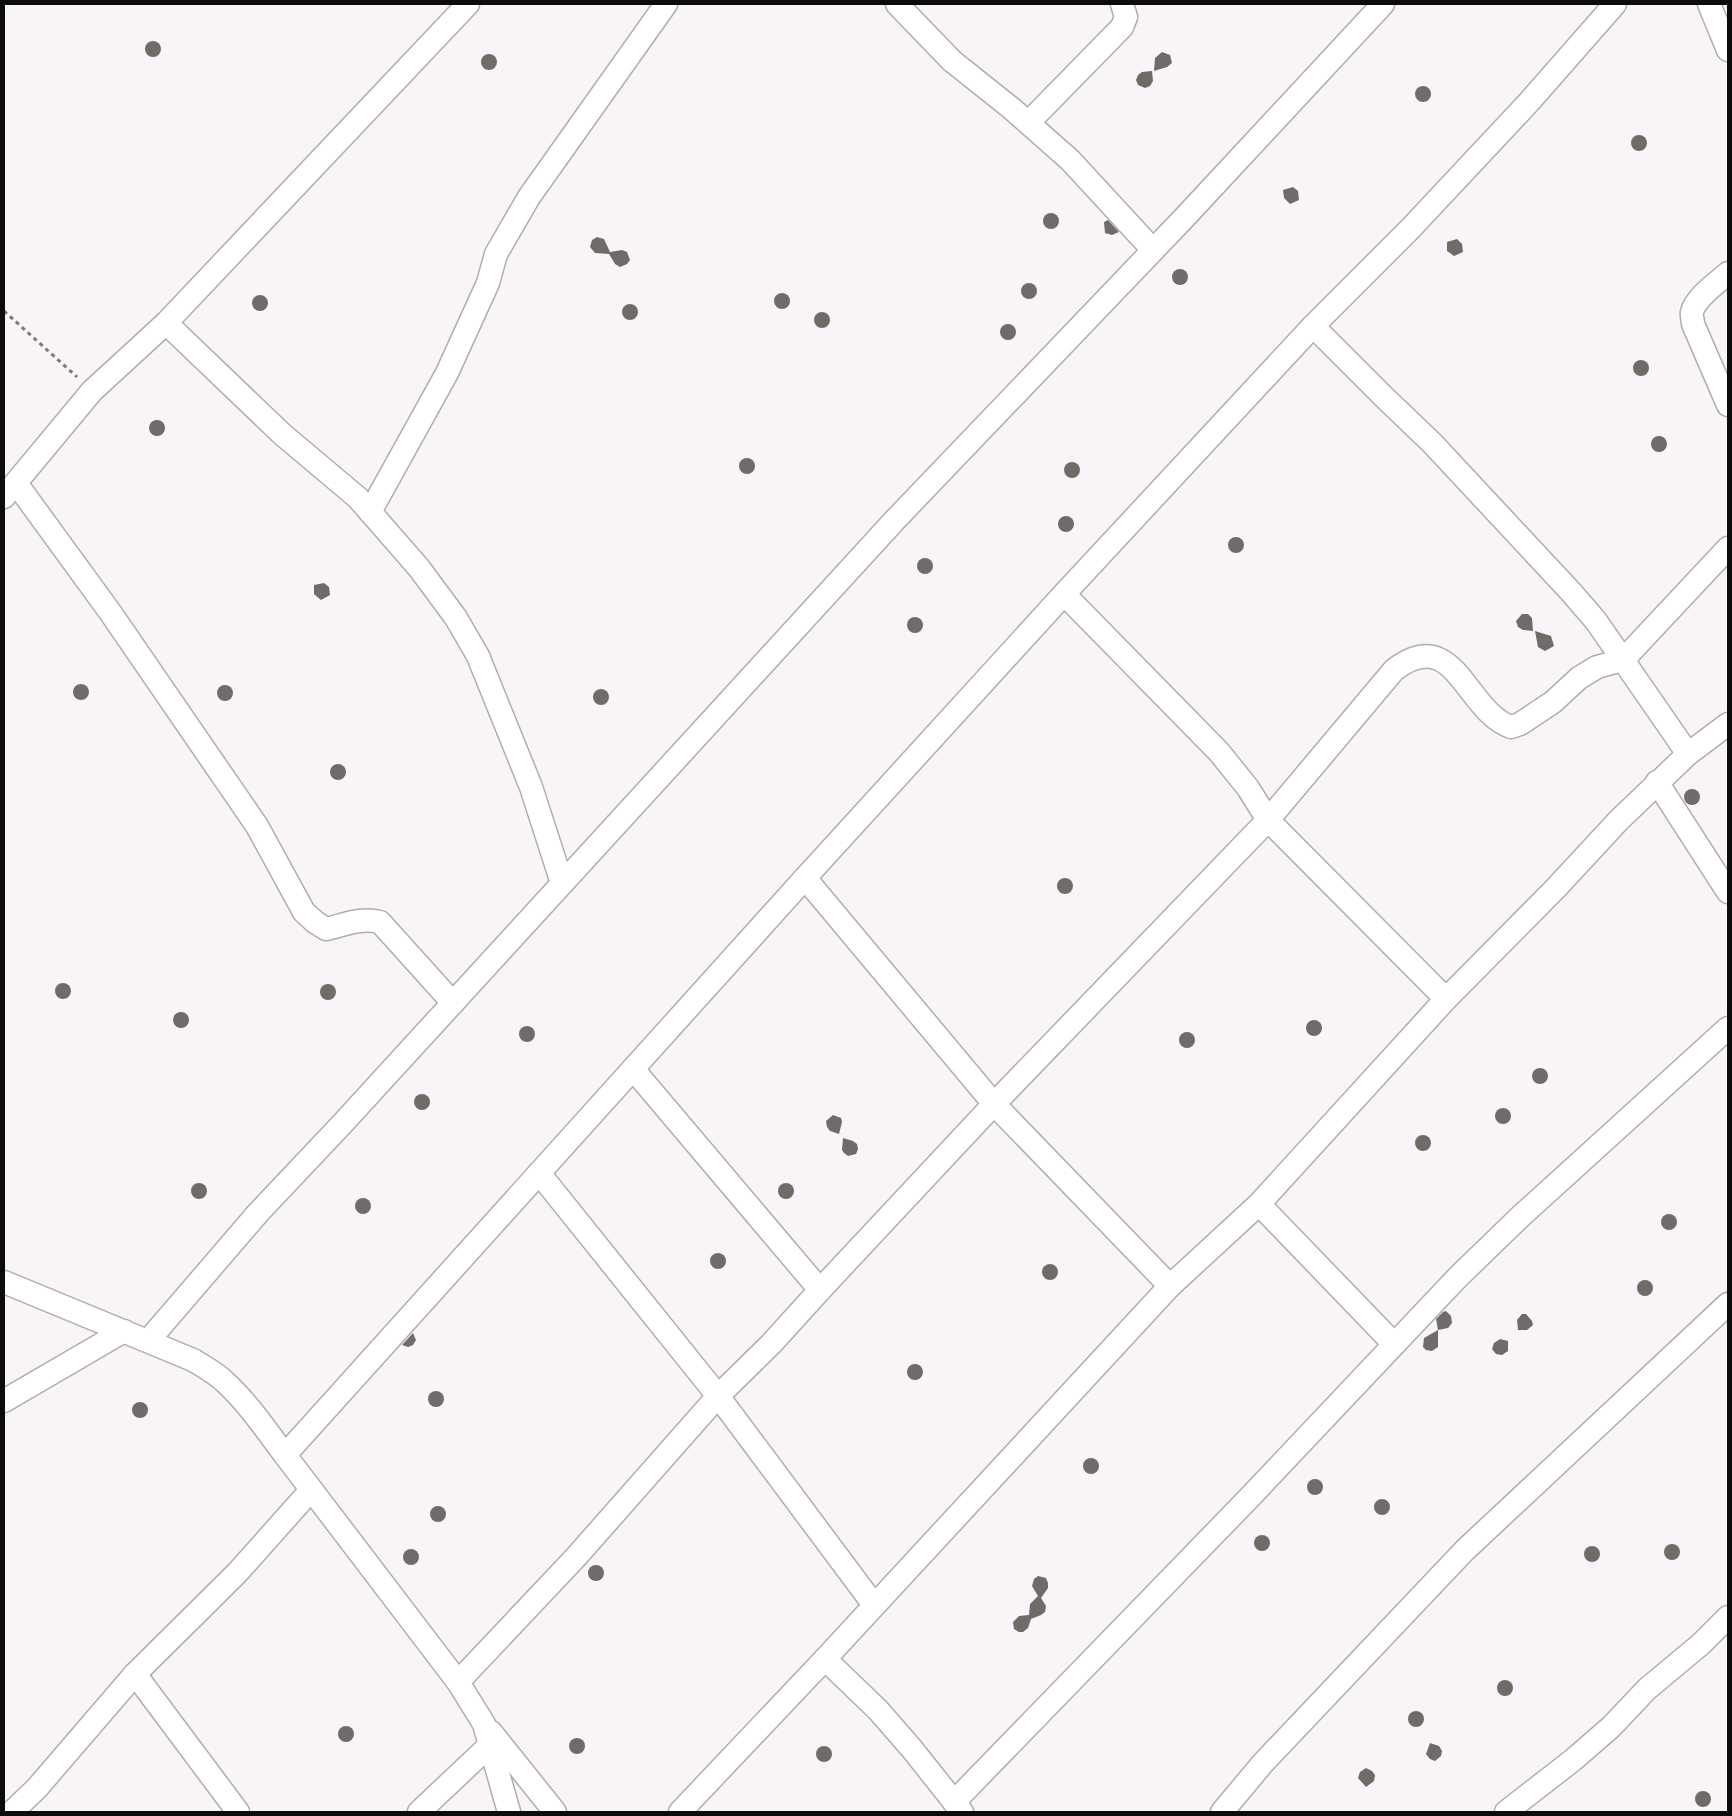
<svg xmlns="http://www.w3.org/2000/svg" width="1732" height="1816" viewBox="0 0 1732 1816" font-family="'Archivo Narrow',sans-serif">
<rect width="100%" height="100%" fill="#f8f4f8"/>
<g fill="#706b69">
<circle cx="153" cy="49" r="8"/>
<path d="M1162 52 1170 55 1172 63 1167 67 1154 71 1155 58Z"/>
<circle cx="489" cy="62" r="8"/>
<path d="M1152 71 1153 81 1150 86 1145 88 1138 85 1136 80 1138 75 1142 72Z"/>
<circle cx="1423" cy="94" r="8"/>
<circle cx="1639" cy="143" r="8"/>
<path d="M1293 187 1298 191 1299 200 1290 204 1284 198 1283 190Z"/>
<circle cx="1051" cy="221" r="8"/>
<path d="M1108 220 1119 232 1112 235 1105 233 1104 222Z"/>
<path d="M597 237 604 239 610 252 622 250 627 252 630 260 627 264 620 267 615 264 609 254 595 253 590 247 592 240Z"/>
<path d="M1457 239 1462 244 1463 252 1454 256 1447 251V242Z"/>
<circle cx="1180" cy="277" r="8"/>
<circle cx="1029" cy="291" r="8"/>
<circle cx="782" cy="301" r="8"/>
<circle cx="260" cy="303" r="8"/>
<circle cx="630" cy="312" r="8"/>
<circle cx="822" cy="320" r="8"/>
<circle cx="1008" cy="332" r="8"/>
<circle cx="1641" cy="368" r="8"/>
<circle cx="157" cy="428" r="8"/>
<circle cx="1659" cy="444" r="8"/>
<circle cx="747" cy="466" r="8"/>
<circle cx="1072" cy="470" r="8"/>
<circle cx="1066" cy="524" r="8"/>
<circle cx="1236" cy="545" r="8"/>
<circle cx="925" cy="566" r="8"/>
<path d="M324 583 329 587 330 595 321 600 314 594V585Z"/>
<path d="M1522 614H1528L1532 618 1533 631 1523 630 1518 627 1516 621Z"/>
<circle cx="915" cy="625" r="8"/>
<path d="M1535 631 1551 636 1554 646 1545 651 1538 647Z"/>
<circle cx="81" cy="692" r="8"/>
<circle cx="225" cy="693" r="8"/>
<circle cx="601" cy="697" r="8"/>
<circle cx="338" cy="772" r="8"/>
<circle cx="1692" cy="797" r="8"/>
<circle cx="1065" cy="886" r="8"/>
<circle cx="63" cy="991" r="8"/>
<circle cx="328" cy="992" r="8"/>
<circle cx="181" cy="1020" r="8"/>
<circle cx="1314" cy="1028" r="8"/>
<circle cx="527" cy="1034" r="8"/>
<circle cx="1187" cy="1040" r="8"/>
<circle cx="1540" cy="1076" r="8"/>
<circle cx="422" cy="1102" r="8"/>
<circle cx="1503" cy="1116" r="8"/>
<path d="M833 1115 841 1118 842 1122 839 1134 830 1131 827 1127 826 1121Z"/>
<circle cx="1423" cy="1143" r="8"/>
<path d="M843 1138 853 1141 857 1144 858 1149 856 1154 848 1156 844 1153 842 1150Z"/>
<circle cx="786" cy="1191" r="8"/>
<circle cx="199" cy="1191" r="8"/>
<circle cx="363" cy="1206" r="8"/>
<circle cx="1669" cy="1222" r="8"/>
<circle cx="718" cy="1261" r="8"/>
<circle cx="1050" cy="1272" r="8"/>
<circle cx="1645" cy="1288" r="8"/>
<path d="M1446 1311 1451 1316 1452 1323 1448 1328 1438 1330 1436 1319 1443 1312Z"/>
<path d="M1522 1314H1526L1532 1321 1533 1325 1527 1330H1518L1517 1320Z"/>
<path d="M1438 1330V1347L1432 1351 1426 1350 1423 1347 1424 1338Z"/>
<path d="M413 1333 416 1340 413 1345 408 1347 402 1345Z"/>
<path d="M1500 1339 1508 1341V1351L1502 1355 1496 1354 1492 1349 1494 1343Z"/>
<circle cx="915" cy="1372" r="8"/>
<circle cx="436" cy="1399" r="8"/>
<circle cx="140" cy="1410" r="8"/>
<circle cx="1091" cy="1466" r="8"/>
<circle cx="1315" cy="1487" r="8"/>
<circle cx="1382" cy="1507" r="8"/>
<circle cx="438" cy="1514" r="8"/>
<circle cx="1262" cy="1543" r="8"/>
<circle cx="1672" cy="1552" r="8"/>
<circle cx="1592" cy="1554" r="8"/>
<circle cx="411" cy="1557" r="8"/>
<circle cx="596" cy="1573" r="8"/>
<path d="M1038 1576 1046 1578 1048 1583V1588L1041 1598 1046 1606 1045 1612 1041 1615 1031 1619 1028 1628 1023 1632H1019L1014 1629 1013 1622 1019 1616 1029 1615 1030 1604 1038 1596 1032 1586 1034 1579Z"/>
<circle cx="1505" cy="1688" r="8"/>
<circle cx="1416" cy="1719" r="8"/>
<circle cx="346" cy="1734" r="8"/>
<circle cx="577" cy="1746" r="8"/>
<path d="M1430 1743 1439 1746 1442 1751 1441 1756 1435 1761 1430 1759 1426 1754Z"/>
<circle cx="824" cy="1754" r="8"/>
<path d="M1366 1768 1372 1771 1375 1775 1374 1781 1366 1787 1358 1778 1360 1772Z"/>
<circle cx="1703" cy="1799" r="8"/>
</g>
<g fill="none" stroke-linecap="round" stroke-linejoin="round">
<g stroke="#b0adb1" stroke-width="25">
<g id="minor">
<path d="M897 4 952 61 1011 108 1070 160 1153 250"/>
<path d="M1709 4 1728 50"/>
<path d="M1028 123 1122 27 1126 17 1122 4"/>
<path d="M1728 273C1718 282 1695 298 1692 312 1691 315 1693 320 1693 324L1728 405"/>
<path d="M166 323 282 434 358 498 419 568 456 618 478 656 531 787 562 883"/>
<path d="M1313 326 1385 398 1432 443 1571 592 1596 621 1688 754"/>
<path d="M16 483 110 612 257 826 304 912 315 922 326 929C344 925 361 917 380 922L453 1003"/>
<path d="M4 497 92 391 166 323 468 4"/>
<path d="M370 512 447 373 488 283 496 254 529 197 666 4"/>
<path d="M1064 594 1219 752 1248 788 1268 820 1446 999"/>
<path d="M1657 782 1728 892"/>
<path d="M805 878 994 1104 1170 1286"/>
<path d="M633 1069 820 1290"/>
<path d="M539 1173 718 1396 874 1605"/>
<path d="M1259 1204 1394 1344"/>
<path d="M4 1282 193 1360C203 1366 216 1373 225 1382 248 1403 266 1430 285 1455"/>
<path d="M148 1341 258 1213 343 1123 894 521 1185 217 1383 4"/>
<path d="M4 1401 124 1331"/>
<path d="M825 1659 878 1710 912 1749 962 1812"/>
<path d="M135 1674 238 1812"/>
<path d="M458 1682 576 1557 718 1396 771 1344 820 1290 994 1104 1268 820 1394 670C1455 623 1465 711 1511 727L1520 724 1553 702 1579 678 1597 667 1623 660 1728 548"/>
<path d="M491 1732 555 1812"/>
<path d="M954 1802 1250 1497 1458 1277 1521 1216 1728 1028"/>
<path d="M12 1812 37 1788 135 1674 237 1573 311 1490"/>
<path d="M419 1812 490 1745"/>
<path d="M509 1812 484 1724 458 1682 285 1455 805 878 1064 594 1313 326 1410 229 1529 102 1615 4"/>
<path d="M680 1812 825 1659 1170 1286 1259 1204 1446 999 1555 889 1619 820 1688 754 1728 724"/>
<path d="M1222 1812 1263 1763 1465 1550 1728 1304"/>
<path d="M1506 1812 1573 1760 1611 1727 1647 1689 1701 1644 1728 1617"/>
</g>
</g>
<path stroke="#7b797b" stroke-width="3" stroke-dasharray="4 4" stroke-linecap="butt" d="M4 311 77 377"/>
<use href="#minor" stroke="#fff" stroke-width="22"/>
</g>
<rect width="1732" height="1816" fill="none" stroke="#0d0c0d" stroke-width="10"/>
</svg>
